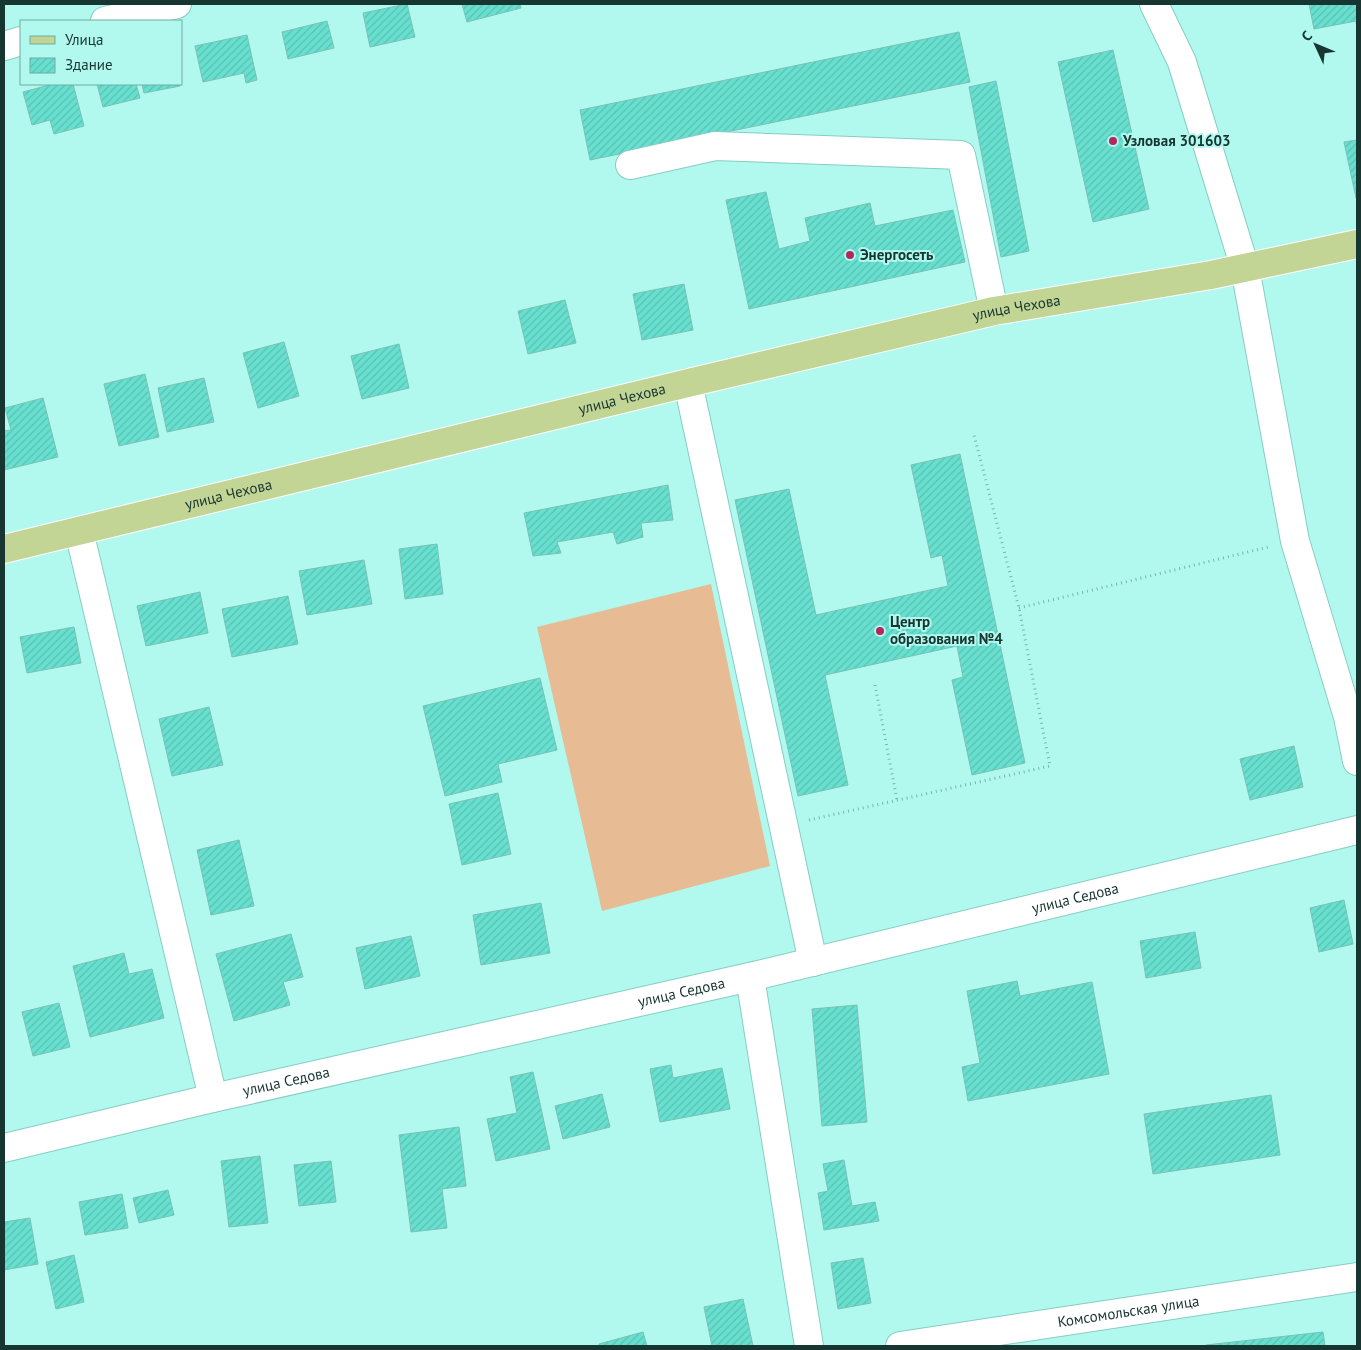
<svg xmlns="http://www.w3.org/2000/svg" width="1361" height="1350" viewBox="0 0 1361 1350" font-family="'PT Sans',sans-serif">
<defs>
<pattern id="building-hatch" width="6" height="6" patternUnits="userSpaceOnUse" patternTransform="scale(1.25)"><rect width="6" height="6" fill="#68e0d0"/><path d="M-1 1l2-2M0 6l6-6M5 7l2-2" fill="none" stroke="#59c1b3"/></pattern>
</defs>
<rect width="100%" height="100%" fill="#b1f9ee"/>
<path fill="#e7bb93" d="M711 584 770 866 602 911 537 627Z"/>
<g fill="url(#building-hatch)" stroke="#7ac1b6">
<path d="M407 4 415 37 370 47 363 13Z"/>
<path d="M462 4H520L521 8 467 22Z"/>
<path d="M1309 4H1357V29L1356 21 1314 29Z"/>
<path d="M327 21 334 48 288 59 282 32Z"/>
<path d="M959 32 970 82 590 160 580 110Z"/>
<path d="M247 35 257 80 246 83 244 73 203 82 195 46Z"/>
<path d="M1113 50 1149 209 1093 222 1058 62Z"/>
<path d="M996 81 1029 251 1001 257 969 87Z"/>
<path d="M53 84H73L84 126 54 134 50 120 32 125 23 92Z"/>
<path d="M97 84H136L140 98 103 107Z"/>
<path d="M142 84H180V86L144 93Z"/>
<path d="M1357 140V198H1356L1344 142Z"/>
<path d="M766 192 779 249 810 241 805 218 870 203 875 226 953 210 965 262 749 309 726 200Z"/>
<path d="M684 284 693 330 642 340 633 294Z"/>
<path d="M565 300 576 343 528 354 518 311Z"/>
<path d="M284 342 299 396 258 408 243 353Z"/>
<path d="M399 344 409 388 362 399 351 356Z"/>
<path d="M145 374 159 437 119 446 104 384Z"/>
<path d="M204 378 214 422 167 432 158 388Z"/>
<path d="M43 398 58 457 4 470V431L11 430 5 408Z"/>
<path d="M960 454 1025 763 972 775 952 680 963 677 957 646 825 675 848 785 798 796 735 500 789 489 816 615 948 586 942 555 931 558 911 465Z"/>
<path d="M668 485 673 520 641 523 643 537 617 544 613 532 557 542 561 553 533 556 524 513Z"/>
<path d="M437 544 443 594 405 599 399 549Z"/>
<path d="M364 560 372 604 307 615 299 571Z"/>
<path d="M200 592 208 633 146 646 137 606Z"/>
<path d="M288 596 298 644 232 657 222 609Z"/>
<path d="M74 627 81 663 27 673 20 637Z"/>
<path d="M540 678 557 750 498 764 502 782 445 796 423 706Z"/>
<path d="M209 707 223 765 172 776 159 719Z"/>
<path d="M1294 746 1303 787 1250 800 1240 759Z"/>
<path d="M498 793 511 854 462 865 449 804Z"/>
<path d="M239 840 254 906 211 915 197 850Z"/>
<path d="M1344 900 1353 944 1319 952 1310 908Z"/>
<path d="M541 903 550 953 481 965 473 915Z"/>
<path d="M1195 932 1201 968 1146 978 1140 941Z"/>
<path d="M291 934 303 977 283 982 290 1005 234 1021 216 954Z"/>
<path d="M411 936 420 976 365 989 356 948Z"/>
<path d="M124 953 129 974 152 969 164 1018 90 1037 73 966Z"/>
<path d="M1017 981 1020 996 1092 982 1109 1074 968 1101 962 1067 980 1063 967 991Z"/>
<path d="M59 1003 70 1047 33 1056 22 1012Z"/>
<path d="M857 1005 867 1122 822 1126 812 1009Z"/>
<path d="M671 1065 673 1078 722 1068 730 1109 660 1122 650 1069Z"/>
<path d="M533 1072 550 1149 496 1161 487 1119 517 1113 510 1077Z"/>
<path d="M602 1094 610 1127 563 1139 555 1106Z"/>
<path d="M1271 1095 1280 1155 1153 1174 1144 1114Z"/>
<path d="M459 1127 466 1186 442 1189 447 1228 411 1232 399 1135Z"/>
<path d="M260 1156 268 1223 229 1227 221 1161Z"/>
<path d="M844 1160 852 1206 875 1202 879 1221 824 1230 818 1193 828 1191 823 1164Z"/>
<path d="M331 1161 336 1202 299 1206 294 1165Z"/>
<path d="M168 1190 174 1215 139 1223 133 1198Z"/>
<path d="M122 1194 128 1228 85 1235 79 1202Z"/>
<path d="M30 1218 38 1264 4 1270V1222Z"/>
<path d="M74 1255 84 1302 56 1309 46 1262Z"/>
<path d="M863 1258 871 1303 838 1309 831 1263Z"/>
<path d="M743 1299 753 1346H712L704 1307Z"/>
<path d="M643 1332 647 1346H599V1344Z"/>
<path d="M1323 1332 1325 1346H1206V1345Z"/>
</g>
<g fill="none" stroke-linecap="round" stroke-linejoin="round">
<g stroke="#86cdc2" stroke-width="30">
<g id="minor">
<path d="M1154 4 1182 62 1245 268 1295 541 1348 717 1357 761"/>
<path d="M105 21 177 4"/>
<path d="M4 46 21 41"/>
<path d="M630 165 715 146 961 155 994 311"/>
<path d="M688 383 813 962"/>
<path d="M79 531 213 1098"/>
<path d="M750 977 809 1346"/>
<path id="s1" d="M4 1148 213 1098 750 977 1357 830"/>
<path id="s2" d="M900 1346 1357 1277"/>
</g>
</g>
<g stroke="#fff" stroke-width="30">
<g id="major">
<path id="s3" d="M4 549 688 383 994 311 1211 275 1357 244"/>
</g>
</g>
<g stroke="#7bb5ac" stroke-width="3" stroke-dasharray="1 4" stroke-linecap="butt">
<path d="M1019 608 1268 547"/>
<path d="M875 685 897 800"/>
<path d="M809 820 1050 766 1019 608 974 435"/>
</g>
<use href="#minor" stroke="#fff" stroke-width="28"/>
<use href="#major" stroke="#c2d595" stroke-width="28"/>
</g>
<g fill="#b4265c" stroke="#b1f9ee" stroke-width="2">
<circle cx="1113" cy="141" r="5"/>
<circle cx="850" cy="255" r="5"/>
<circle cx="880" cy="631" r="5"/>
</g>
<g text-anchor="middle" stroke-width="4" stroke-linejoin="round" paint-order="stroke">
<g font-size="15" font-weight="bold" fill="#173531" stroke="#b1f9ee" text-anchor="start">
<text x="1123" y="146">Узловая 301603</text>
<text x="860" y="260">Энергосеть</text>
<text x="890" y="627">Центр<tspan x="890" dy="17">образования №4</tspan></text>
</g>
<g font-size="15" fill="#173531" stroke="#b1f9ee">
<text dy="5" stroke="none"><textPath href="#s3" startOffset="1041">улица Чехова</textPath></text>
<text dy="5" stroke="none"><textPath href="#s3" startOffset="636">улица Чехова</textPath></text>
<text dy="5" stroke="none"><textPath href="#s3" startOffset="231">улица Чехова</textPath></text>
<text dy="5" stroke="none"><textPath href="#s1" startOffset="1100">улица Седова</textPath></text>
<text dy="5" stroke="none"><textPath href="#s1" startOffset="695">улица Седова</textPath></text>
<text dy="5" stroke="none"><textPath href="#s1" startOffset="290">улица Седова</textPath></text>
<text dy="5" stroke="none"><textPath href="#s2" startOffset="231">Комсомольская улица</textPath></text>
</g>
</g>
<rect width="1361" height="1350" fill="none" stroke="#173531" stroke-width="10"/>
<rect x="20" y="20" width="162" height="65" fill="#b1f9ee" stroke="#73aba2"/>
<rect x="30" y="36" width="25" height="8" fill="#c2d595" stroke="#73aba2"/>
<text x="65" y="45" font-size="15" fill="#173531">Улица</text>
<rect x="30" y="58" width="25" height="15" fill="url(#building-hatch)" stroke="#73aba2"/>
<text x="65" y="70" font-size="15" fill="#173531">Здание</text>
<g transform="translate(1316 45) rotate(314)" stroke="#b1f9ee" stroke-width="4" paint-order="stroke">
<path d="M0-4L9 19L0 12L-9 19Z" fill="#173531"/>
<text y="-8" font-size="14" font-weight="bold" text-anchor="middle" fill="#173531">С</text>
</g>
</svg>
